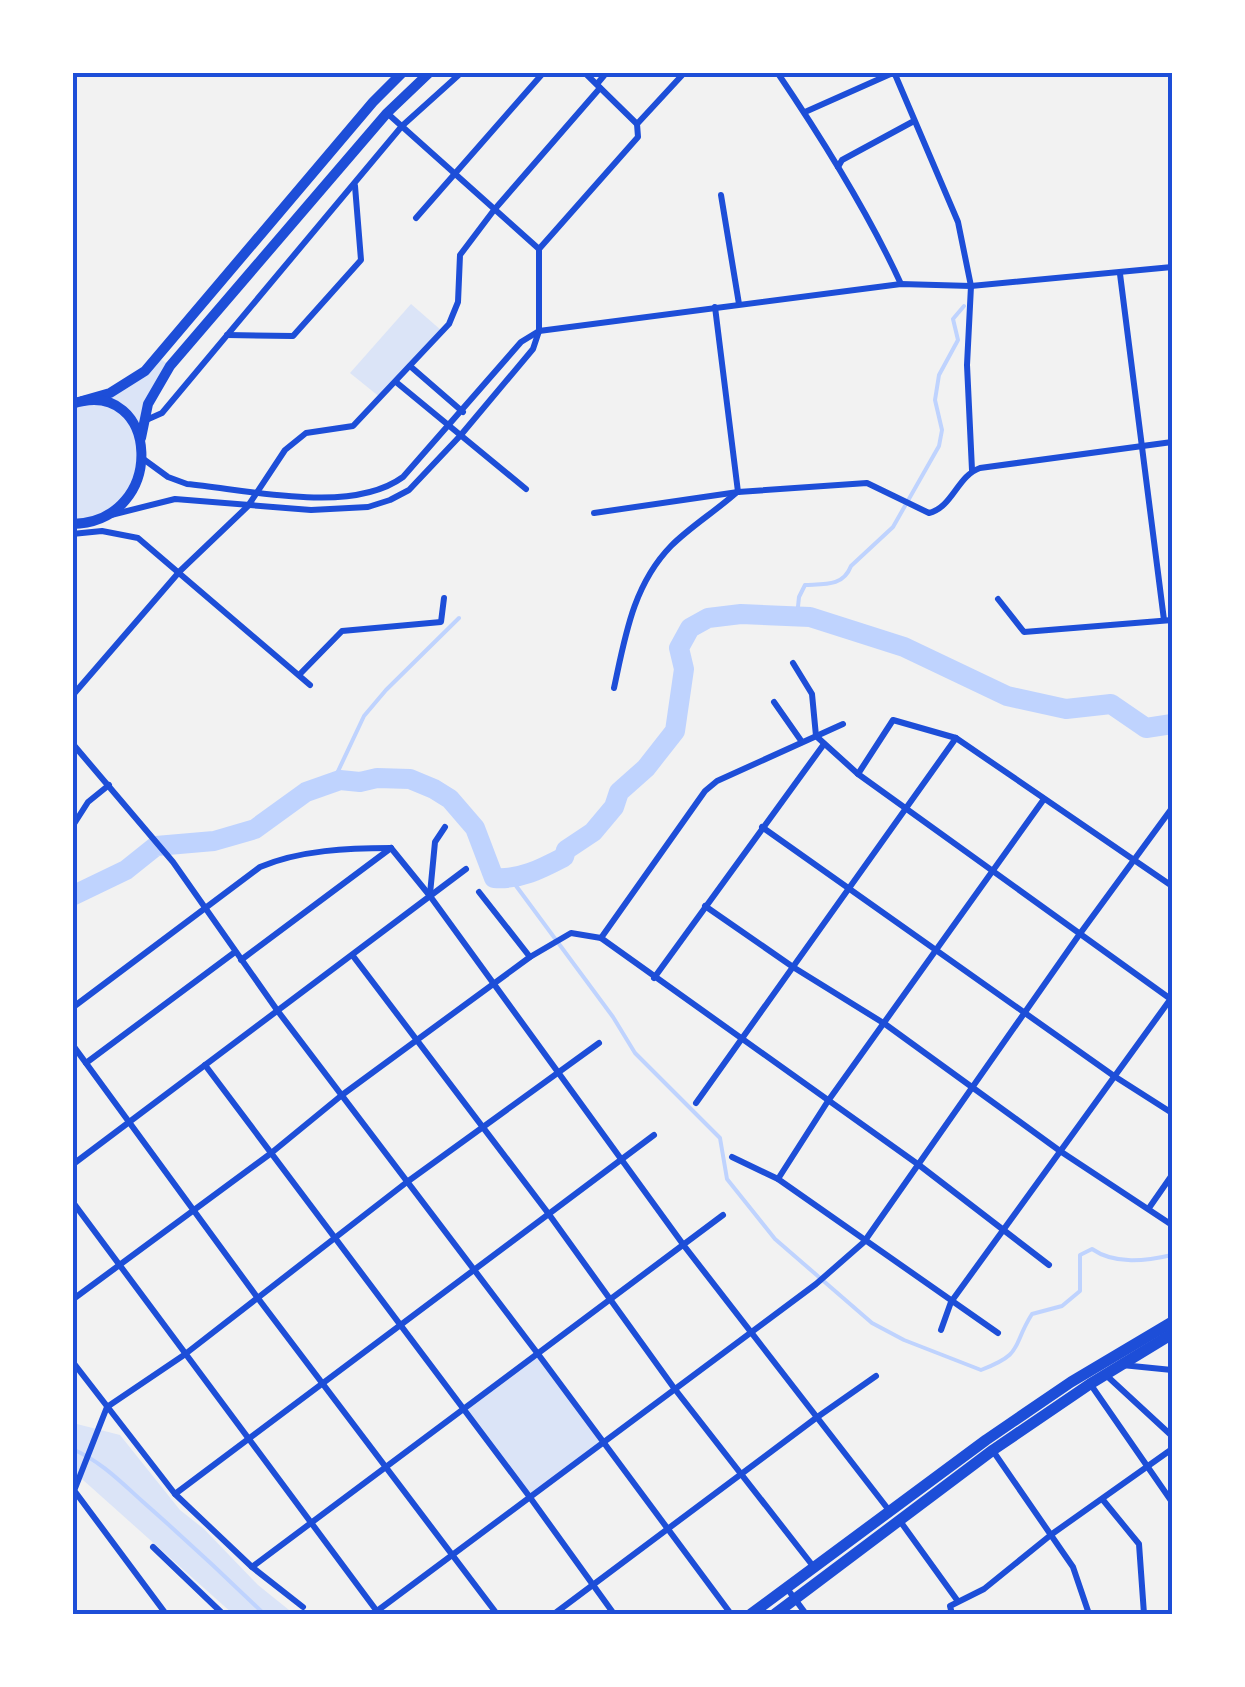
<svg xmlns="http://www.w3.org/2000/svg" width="1245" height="1687" viewBox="0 0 1245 1687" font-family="'Noto Sans',sans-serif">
<rect width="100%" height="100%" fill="#f2f2f2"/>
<g fill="#dbe4f7">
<path d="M411 304 442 331 381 398 350 373Z"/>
<path d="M158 357 170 366 148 404 141 466 118 510 73 524 72 404 110 393Z"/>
<path d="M538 1354 603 1441 529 1496 462 1410Z"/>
<path d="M73 1423 120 1435 180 1510 204 1529 258 1585 294 1614H233L73 1471Z"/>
</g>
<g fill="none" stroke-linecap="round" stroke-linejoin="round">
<g stroke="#bfd3fe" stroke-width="4">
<path d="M797 616 799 597 805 585C824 584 843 587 851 566L893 527 939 446 942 430 935 400 939 375 958 340 953 319 964 306"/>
<path d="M332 784 364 716 386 690 459 618"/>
<path d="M511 879 613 1017 635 1053 720 1138 727 1179 775 1239 872 1323 904 1340 981 1370C1025 1353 1011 1347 1032 1314L1062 1306 1080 1291V1255L1092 1249C1115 1265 1146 1261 1172 1255"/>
<path d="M72 1449C99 1460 120 1481 142 1501 184 1538 224 1575 264 1614"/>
</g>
<path stroke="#bfd3fe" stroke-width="20" d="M72 896 126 870 156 846 214 841 255 829 306 792 340 780 360 782 377 778 410 779 434 789 450 799 475 828 494 878C520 880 541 869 564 857L566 850 593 832 614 807 619 792 646 768 675 731 684 669 679 648 690 628 708 618 741 614 810 617 904 647 1007 696 1066 709 1111 704 1146 728 1172 724"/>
<g stroke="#1d4ed8" stroke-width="6">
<path d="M584 72 637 124"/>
<path d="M777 72C823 140 867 210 901 284"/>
<path d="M894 72 958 222 971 286 967 365 972 470"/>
<path d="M597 84 607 72"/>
<path d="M805 112 895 72"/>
<path d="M387 113 539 249"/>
<path d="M838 167 842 160 914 121"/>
<path d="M721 195 739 304"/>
<path d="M416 218 544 72"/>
<path d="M1120 274 1164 620"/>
<path d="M715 307 738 492"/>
<path d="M227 335 293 336 361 260 355 186"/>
<path d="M410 366 463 412"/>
<path d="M396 382 526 489"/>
<path d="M144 421 162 413 402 126 462 72"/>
<path d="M142 458 168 477 187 484C249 490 351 515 403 477L521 342 539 331 901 284 971 286 1172 267"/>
<path d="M594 513 738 492 867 483 929 513C953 507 957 476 980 468L1172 442"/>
<path d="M111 515 175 499 311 510 368 507 390 500 409 490 460 436 533 349 539 331V249L638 137 637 124 685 72"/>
<path d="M72 534 102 531 138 538 310 685"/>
<path d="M998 599 1024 632 1172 620"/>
<path d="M793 663 812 694 816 736 858 774 1172 1000"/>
<path d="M299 675 342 631 441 622 444 598"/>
<path d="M614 688C625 637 633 585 671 546 691 526 716 511 737 492"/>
<path d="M72 696 180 571 248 506 285 450 306 433 353 426 449 324 458 302 460 255 494 210 600 88"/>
<path d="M774 702 802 742"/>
<path d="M72 743 173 862 277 1010 538 1354 731 1614"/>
<path d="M858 774 893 720 956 738 1172 886"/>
<path d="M72 827 88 802 109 785"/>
<path d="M762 827 1114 1076 1172 1113"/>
<path d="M391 848 430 896 685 1247 888 1509"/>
<path d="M479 892 530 957"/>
<path d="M430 894 435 842 445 827"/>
<path d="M705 906 793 967 885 1024 1060 1151 1172 1225"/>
<path d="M601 938 705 791 717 781 843 724"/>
<path d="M353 956 548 1213 674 1388 813 1566"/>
<path d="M241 960 391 848"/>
<path d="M654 978 824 744"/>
<path d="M72 1008 260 867C300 850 349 848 391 848"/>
<path d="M72 1044 257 1297 497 1614"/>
<path d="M86 1063 235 952"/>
<path d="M205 1065 529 1496 614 1614"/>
<path d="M696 1103 956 738"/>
<path d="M732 1157 778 1179 998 1333"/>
<path d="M72 1165 466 869"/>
<path d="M778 1179 828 1101 1044 799"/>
<path d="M72 1201 379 1614"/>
<path d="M1149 1208 1172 1175"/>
<path d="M72 1300 270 1154 342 1095 530 957 571 933 601 938 919 1165 1049 1265"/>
<path d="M941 1330 951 1302 1172 997"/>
<path d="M72 1361 175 1494 252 1567 303 1607"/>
<path d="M1122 1365 1172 1370"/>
<path d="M1107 1376 1172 1436"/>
<path d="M1091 1385 1172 1502"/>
<path d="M993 1451 1073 1567 1089 1614"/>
<path d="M76 1493 166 1614"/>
<path d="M175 1494 654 1135"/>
<path d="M72 1496 107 1407 184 1355 407 1182 599 1043"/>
<path d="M1103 1500 1139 1544 1144 1614"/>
<path d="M900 1521 957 1600"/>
<path d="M153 1547 223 1614"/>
<path d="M252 1567 723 1215"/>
<path d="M786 1587 806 1614"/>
<path d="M373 1614 816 1284 864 1242 1079 935 1172 808"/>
<path d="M554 1614 816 1418 876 1376"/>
<path d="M952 1614 950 1606 984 1589 1052 1534 1172 1449"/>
</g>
<g stroke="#1d4ed8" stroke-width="10">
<path d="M82 401 110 393 145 371 373 102 403 72"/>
<path d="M72 404C160 375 169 522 72 524"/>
<path d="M141 438 148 404 170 366 387 113 430 72"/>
</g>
<g stroke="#1d4ed8" stroke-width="11">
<path d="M751 1614 986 1440 1071 1382 1172 1322"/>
<path d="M775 1614 993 1450 1090 1384 1172 1334"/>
</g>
</g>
<rect width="1245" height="1687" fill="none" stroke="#ffffff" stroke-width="150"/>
<rect x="75" y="75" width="1095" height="1537" fill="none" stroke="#1d4ed8" stroke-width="4"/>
</svg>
